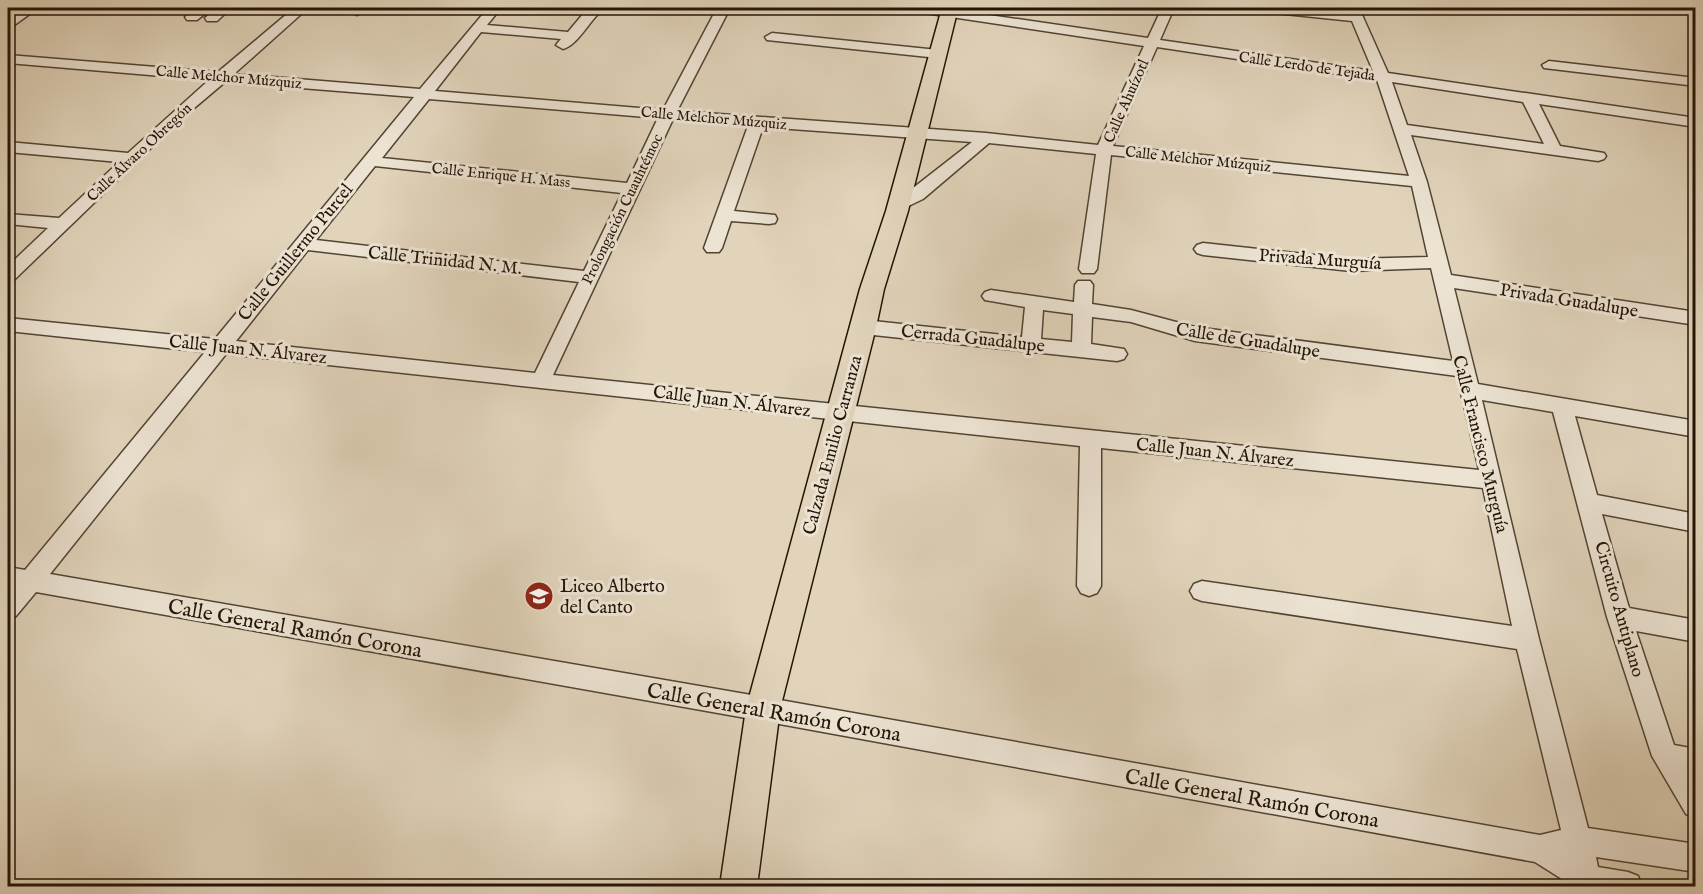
<svg xmlns="http://www.w3.org/2000/svg" width="1703" height="894" viewBox="0 0 1703 894" font-family="'IM FELL English',serif">
<rect width="100%" height="100%" fill="#e1d4bb"/>
<filter id="stains"><feTurbulence type="fractalNoise" baseFrequency=".00333" numOctaves="4"/><feColorMatrix values="0 0 0 0 .2 0 0 0 0 .09 0 0 0 0 .02 0 0 0 .5 -.17"/></filter>
<radialGradient id="worn" r=".72"><stop offset=".6" stop-color="#630" stop-opacity="0"/><stop offset="1" stop-color="#630" stop-opacity=".3"/></radialGradient>
<g fill="none" stroke-linecap="round" stroke-linejoin="round">
<g stroke="#524433" stroke-width="3">
<g id="minor">
<path d="M23 8H38L13 26 8 27V17Z"/>
<path d="M135 8H177C168 15 144 15 135 8Z"/>
<path d="M197 8H212L197 20H187L185 17Z"/>
<path d="M217 8H231L217 21H207L205 18Z"/>
<path d="M294 8H308L234 74 420 89 488 8H501L487 25 568 32 588 8H595L600 11 598 14C588 24 576 46 563 49L556 45 561 39 481 32 435 91 663 110 717 8H730L677 111 986 133 1098 145 1144 46 918 12 912 8H941L1148 38 1162 8H1174L1160 40 1373 71 1352 21 1266 12 1259 8H1298L1349 13 1347 8H1359L1388 73 1696 118V127L1539 104 1560 146 1604 153 1606 156 1604 159 1598 161 1411 135 1427 182 1451 275 1696 312V325L1454 288 1478 384 1696 421V437L1575 416 1597 495 1696 514V532L1602 514 1629 608 1696 620V642L1636 631 1674 745 1696 749V775H1693L1696 779V818L1686 814 1652 756 1607 617 1553 412 1482 400 1539 639 1588 828 1696 844V872L1596 857 1598 867 1628 872 1638 876 1642 886H1573L1535 862 763 721 36 592 16 616 8 619V592L11 588 8 587V567L25 570 205 352 8 331V318L215 339 414 97 225 82 180 120 14 280 8 282V266L48 228 8 224V214L59 218 119 162 8 152V142L128 153 209 80 8 63V55L218 72ZM1157 47 1377 80 1409 176 1113 146ZM1392 82 1523 102 1544 144 1407 125ZM429 99 658 118 627 183 382 158ZM673 119 748 126 704 248 707 252H719L722 248 731 221 769 224 775 223 777 219 775 215 734 211 763 127 972 142 890 206 892 210 898 211 923 199 989 143 1096 154 1079 269 1082 273H1094L1097 269 1111 155 1412 186 1428 257 1351 259 1203 243 1197 245 1194 249 1197 253 1203 255 1351 271 1431 268 1453 361 1195 327 1131 310 1092 304 1093 285 1090 281H1078L1075 285 1074 302 991 290 985 292 982 296 985 300 1025 307 1022 337 864 320 857 322 855 327 857 332 864 334 1117 361 1124 359 1127 354 1124 349 1091 344 1092 317 1131 322 1195 341 1457 376 1479 470 553 375ZM375 166 622 193 584 271 316 240ZM308 250 579 282 535 373 236 341ZM1043 310 1073 314 1072 342 1041 339ZM226 354 1080 446 1077 586 1081 593 1089 596 1097 593 1101 586V448L1483 488 1512 626 1202 581 1194 584 1190 591 1194 598 1202 601 1517 649 1561 830 1540 835 763 697 50 574Z"/>
<path d="M353 8H367L357 15 350 11Z"/>
<path d="M772 33 938 50 945 54 938 58 767 40 765 37Z"/>
<path d="M1549 61 1696 78V86L1544 68 1542 65Z"/>
</g>
</g>
<g stroke="#231406" stroke-width="3">
<path id="major" d="M942 8H958L908 211 884 289 876 327 780 709 757 886H720L746 709 860 289 886 211Z"/>
</g>
<use href="#minor" fill="#ece3d3" fill-rule="evenodd"/>
<use href="#major" fill="#e1d4bb" fill-rule="evenodd"/>
</g>
<defs>
<g id="school-disc" transform="scale(1.5)"><circle r="9.5" fill="#8f2418" stroke="#ece3d3"/><path d="M0-5L7-2L0 1L-7-2ZM-4 1L0 2.5L4 1V4Q0 6-4 4Z" fill="#fff"/></g>
</defs>
<g fill-rule="evenodd">
<use href="#school-disc" x="539" y="596"/>
</g>
<g text-anchor="middle" stroke-width="6" stroke-linejoin="round" paint-order="stroke">
<g font-size="15" fill="#231406" stroke="#ece3d3">
<text transform="translate(1307 66) rotate(8)" y="5">Calle Lerdo de Tejada</text>
<text transform="translate(229 77) rotate(5)" y="5">Calle Melchor Múzquiz</text>
<text transform="translate(1126 101) rotate(-66)" y="5">Calle Ahuízotl</text>
<text transform="translate(714 118) rotate(5)" y="5">Calle Melchor Múzquiz</text>
<text transform="translate(139 152) rotate(-43)" y="5">Calle Álvaro Obregón</text>
<text transform="translate(1198 159) rotate(6)" y="5">Calle Melchor Múzquiz</text>
<text transform="translate(501 175) rotate(6)" y="5">Calle Enrique H. Mass</text>
<text transform="translate(622 209) rotate(-64)" y="5">Prolongación Cuauhtémoc</text>
</g>
<g font-size="18" fill="#231406" stroke="#ece3d3">
<text transform="translate(295 252) rotate(-51)" y="6">Calle Guillermo Purcel</text>
<text transform="translate(1320 259) rotate(4)" y="6">Privada Murguía</text>
<text transform="translate(445 260) rotate(6)" y="6">Calle Trinidad N. M.</text>
<text transform="translate(1569 300) rotate(9)" y="6">Privada Guadalupe</text>
<text transform="translate(973 338) rotate(6)" y="6">Cerrada Guadalupe</text>
<text transform="translate(1248 340) rotate(9)" y="6">Calle de Guadalupe</text>
<text transform="translate(248 349) rotate(6)" y="6">Calle Juan N. Álvarez</text>
<text transform="translate(732 401) rotate(7)" y="6">Calle Juan N. Álvarez</text>
<text transform="translate(1481 444) rotate(76)" y="6">Calle Francisco Murguía</text>
<text transform="translate(832 445) rotate(-75)" y="6">Calzada Emilio Carranza</text>
<text transform="translate(1215 452) rotate(6)" y="6">Calle Juan N. Álvarez</text>
<text transform="translate(1620 609) rotate(74)" y="6">Circuito Antiplano</text>
</g>
<g font-size="18" fill="#231406" stroke="#ece3d3" text-anchor="start">
<text x="560" y="592">Liceo Alberto<tspan x="560" dy="21">del Canto</tspan></text>
</g>
<g font-size="21" fill="#231406" stroke="#ece3d3">
<text transform="translate(295 628) rotate(10)" y="7">Calle General Ramón Corona</text>
<text transform="translate(774 712) rotate(10)" y="7">Calle General Ramón Corona</text>
<text transform="translate(1252 798) rotate(10)" y="7">Calle General Ramón Corona</text>
</g>
</g>
<rect width="1703" height="894" fill="none" stroke="#e1d4bb" stroke-width="30"/>
<rect x="9" y="9" width="1685" height="876" fill="none" stroke="#231406" stroke-width="3"/>
<rect x="15" y="15" width="1673" height="864" fill="none" stroke="#231406" stroke-width="1.5"/>
<rect width="100%" height="100%" filter="url(#stains)"/>
<rect width="100%" height="100%" fill="url(#worn)"/>
</svg>
